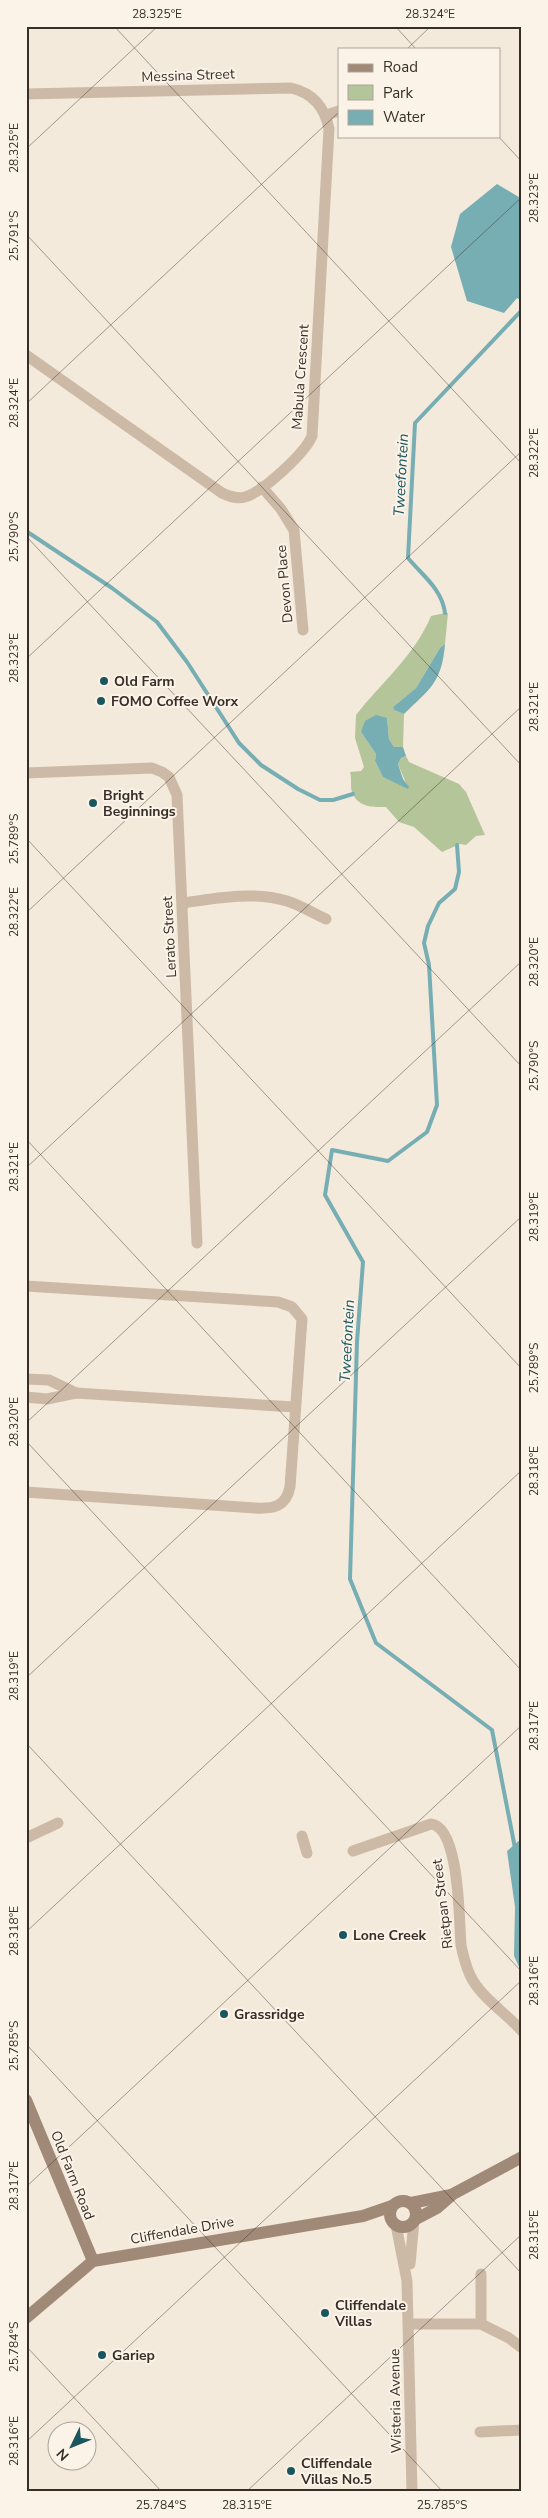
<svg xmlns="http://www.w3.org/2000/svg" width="548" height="2518" viewBox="0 0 548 2518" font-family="'Nunito Sans',sans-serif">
<rect width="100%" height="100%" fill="#f4eadb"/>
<path fill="#b4c599" d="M445 613H448L445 644 440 648 416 688 393 707 394 710 404 714 403 747H394L389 739 387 718 361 732 376 754 375 761 383 777 408 788 398 764 401 758 406 756 409 762 459 784 466 792 485 835 476 836 466 845 460 844 442 852 414 827 399 822 386 807C373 807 358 808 352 792 350 786 352 779 350 772L361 771 364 767 355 738 356 715C382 682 415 655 431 616Z"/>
<g fill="#77aeb4">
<path d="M497 184 522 199V267L519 277 522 279V301L517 298 504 313 467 301 451 247 460 214Z"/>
<path d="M445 644C442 682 430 689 404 714L394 710 393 707 416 688 440 648Z"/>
<path d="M376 715 387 718 389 739 394 747H403L406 756 401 758 398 764 403 779 409 787 408 789 383 777 375 761 376 754 361 732 365 721Z"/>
<path d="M522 1838V1973L514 1956 515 1907 507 1851Z"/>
</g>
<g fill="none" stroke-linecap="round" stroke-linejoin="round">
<g stroke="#77aeb4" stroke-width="4">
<path d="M26 531 112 588 157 622 187 662 239 743 261 765 298 789 320 800H333L353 794"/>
<path d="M445 613C442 589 423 576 408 558L415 423 521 311 522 307"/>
<path d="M457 845 459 872 455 889 439 903 428 926 424 943 429 965 437 1105 427 1132 388 1161 332 1150 325 1195 363 1262 357 1342 350 1579 376 1643 492 1730 515 1848"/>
</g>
<g stroke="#cdbaa6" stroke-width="11">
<path d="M26 94 291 88C313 93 325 108 329 129L312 436C305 453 263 492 245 497 237 499 230 497 222 493L26 355"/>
<path d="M326 115 339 111"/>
<path d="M262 487 281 509 294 530 303 630"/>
<path d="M26 773 152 768 162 772 169 777 177 795 197 1243"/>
<path d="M183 903C216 898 254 891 287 901 300 905 313 913 326 919"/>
<path d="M26 1286 278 1302 292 1307 302 1319 290 1487C286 1507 273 1509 255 1508L26 1492"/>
<path d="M26 1379 49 1380 76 1393"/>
<path d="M26 1397 47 1399 76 1393 294 1407"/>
<path d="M302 1836 307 1853"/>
<path d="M26 1838 58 1823"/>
<path d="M353 1851 431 1824C460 1827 459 1923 461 1945 463 1955 466 1966 470 1975 480 1997 506 2013 522 2031"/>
<path d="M396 2225 407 2281 412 2492"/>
<path d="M410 2264 414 2221"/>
<path d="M409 2324H481L509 2338 522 2348"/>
<path d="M481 2324V2274"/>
<path d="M480 2432 522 2430"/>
</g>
<g stroke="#a18977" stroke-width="12">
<path d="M26 2100 93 2261"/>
<circle cx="403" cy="2214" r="13"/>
<path d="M411 2203 451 2195"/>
<path d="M416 2219 437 2208 453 2194 522 2157"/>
<path d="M26 2318 93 2261 363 2216 392 2206"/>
</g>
</g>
<path fill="none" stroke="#392e27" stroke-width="1" stroke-opacity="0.45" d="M114 26 522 464M395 26 416 49M407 49 431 26M498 136 522 162M26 149 158 26M26 234 522 766M26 404 339 112M26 536 522 1067M26 659 522 197M26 838 522 1369M26 913 522 451M26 1139 522 1671M26 1168 522 706M26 1423 522 961M26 1441 522 1972M26 1678 522 1216M26 1743 522 2274M26 1932 522 1470M26 2044 443 2492M26 2187 522 1725M26 2346 162 2492M26 2442 522 1980M246 2492 522 2234M519 2492 522 2489"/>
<g fill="#19565e" stroke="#fbf3e8" stroke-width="2">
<circle cx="104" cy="681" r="5"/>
<circle cx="101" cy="701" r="5"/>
<circle cx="93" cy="803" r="5"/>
<circle cx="343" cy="1935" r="5"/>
<circle cx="224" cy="2014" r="5"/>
<circle cx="325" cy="2313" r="5"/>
<circle cx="102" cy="2355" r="5"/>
<circle cx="291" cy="2471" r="5"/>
</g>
<g text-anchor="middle" stroke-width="4" stroke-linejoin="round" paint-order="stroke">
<g font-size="14" fill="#392e27" stroke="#fbf3e8">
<text transform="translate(188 75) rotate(-2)" y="5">Messina Street</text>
<text transform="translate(300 377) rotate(-86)" y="5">Mabula Crescent</text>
<text transform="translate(284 584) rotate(-95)" y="5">Devon Place</text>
<text transform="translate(169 937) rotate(-93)" y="5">Lerato Street</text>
<text transform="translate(442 1904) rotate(-97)" y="5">Rietpan Street</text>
<text transform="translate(73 2175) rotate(68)" y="5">Old Farm Road</text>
<text transform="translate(182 2230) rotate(-10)" y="5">Cliffendale Drive</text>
<text transform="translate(395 2401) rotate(-91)" y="5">Wisteria Avenue</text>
</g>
<g font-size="14" font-weight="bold" fill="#392e27" stroke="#fbf3e8" text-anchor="start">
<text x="114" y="686">Old Farm</text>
<text x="111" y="706">FOMO Coffee Worx</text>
<text x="103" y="800">Bright<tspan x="103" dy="16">Beginnings</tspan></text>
<text x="353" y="1940">Lone Creek</text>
<text x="234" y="2019">Grassridge</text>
<text x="335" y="2310">Cliffendale<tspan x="335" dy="16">Villas</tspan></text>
<text x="112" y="2360">Gariep</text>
<text x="301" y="2468">Cliffendale<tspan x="301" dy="16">Villas No.5</tspan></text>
</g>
<g font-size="15" font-style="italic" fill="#19565e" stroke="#fbf3e8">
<text transform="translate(401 475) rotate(-87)" y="5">Tweefontein</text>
<text transform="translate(347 1341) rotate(-87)" y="5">Tweefontein</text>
</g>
</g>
<rect width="548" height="2518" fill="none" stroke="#fbf3e8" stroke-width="55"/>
<rect x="338" y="48" width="162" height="90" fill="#fbf3e8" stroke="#ada49b"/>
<rect x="348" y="64" width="25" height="8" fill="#a18977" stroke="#ada49b"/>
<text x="383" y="72" font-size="15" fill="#392e27">Road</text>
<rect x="348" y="85" width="25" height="15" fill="#b4c599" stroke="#ada49b"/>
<text x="383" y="98" font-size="15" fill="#392e27">Park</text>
<rect x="348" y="110" width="25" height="15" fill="#77aeb4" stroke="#ada49b"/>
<text x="383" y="122" font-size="15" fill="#392e27">Water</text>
<g transform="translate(72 2446) rotate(227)"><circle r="24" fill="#fbf3e8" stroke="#ada49b"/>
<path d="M0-4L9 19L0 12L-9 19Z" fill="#19565e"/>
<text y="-8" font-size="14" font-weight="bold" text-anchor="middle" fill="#392e27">N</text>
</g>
<rect x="28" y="28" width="492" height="2462" fill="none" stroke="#392e27" stroke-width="2"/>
<g font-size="12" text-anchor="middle" fill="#392e27">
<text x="157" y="18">28.325°E</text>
<text x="430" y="18">28.324°E</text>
<text transform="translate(14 148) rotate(-90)" y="4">28.325°E</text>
<text transform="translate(534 198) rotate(-90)" y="4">28.323°E</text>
<text transform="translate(14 236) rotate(-90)" y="4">25.791°S</text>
<text transform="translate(14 403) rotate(-90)" y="4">28.324°E</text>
<text transform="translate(534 453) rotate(-90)" y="4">28.322°E</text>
<text transform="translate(14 537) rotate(-90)" y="4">25.790°S</text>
<text transform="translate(14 658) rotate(-90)" y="4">28.323°E</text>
<text transform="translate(534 707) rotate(-90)" y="4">28.321°E</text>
<text transform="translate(14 839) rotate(-90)" y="4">25.789°S</text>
<text transform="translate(14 912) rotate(-90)" y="4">28.322°E</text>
<text transform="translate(534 962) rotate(-90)" y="4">28.320°E</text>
<text transform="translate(534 1066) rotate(-90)" y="4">25.790°S</text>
<text transform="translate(14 1167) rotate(-90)" y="4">28.321°E</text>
<text transform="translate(534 1217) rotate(-90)" y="4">28.319°E</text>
<text transform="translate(534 1368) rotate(-90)" y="4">25.789°S</text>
<text transform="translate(14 1422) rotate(-90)" y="4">28.320°E</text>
<text transform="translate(534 1471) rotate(-90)" y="4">28.318°E</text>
<text transform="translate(14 1676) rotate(-90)" y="4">28.319°E</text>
<text transform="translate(534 1726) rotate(-90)" y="4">28.317°E</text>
<text transform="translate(14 1931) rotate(-90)" y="4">28.318°E</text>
<text transform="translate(534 1981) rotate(-90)" y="4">28.316°E</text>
<text transform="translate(14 2046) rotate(-90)" y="4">25.785°S</text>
<text transform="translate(14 2186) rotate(-90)" y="4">28.317°E</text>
<text transform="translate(534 2235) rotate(-90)" y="4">28.315°E</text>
<text transform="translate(14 2347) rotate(-90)" y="4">25.784°S</text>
<text transform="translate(14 2441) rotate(-90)" y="4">28.316°E</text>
<text x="161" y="2509">25.784°S</text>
<text x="247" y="2509">28.315°E</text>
<text x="442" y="2509">25.785°S</text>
</g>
</svg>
